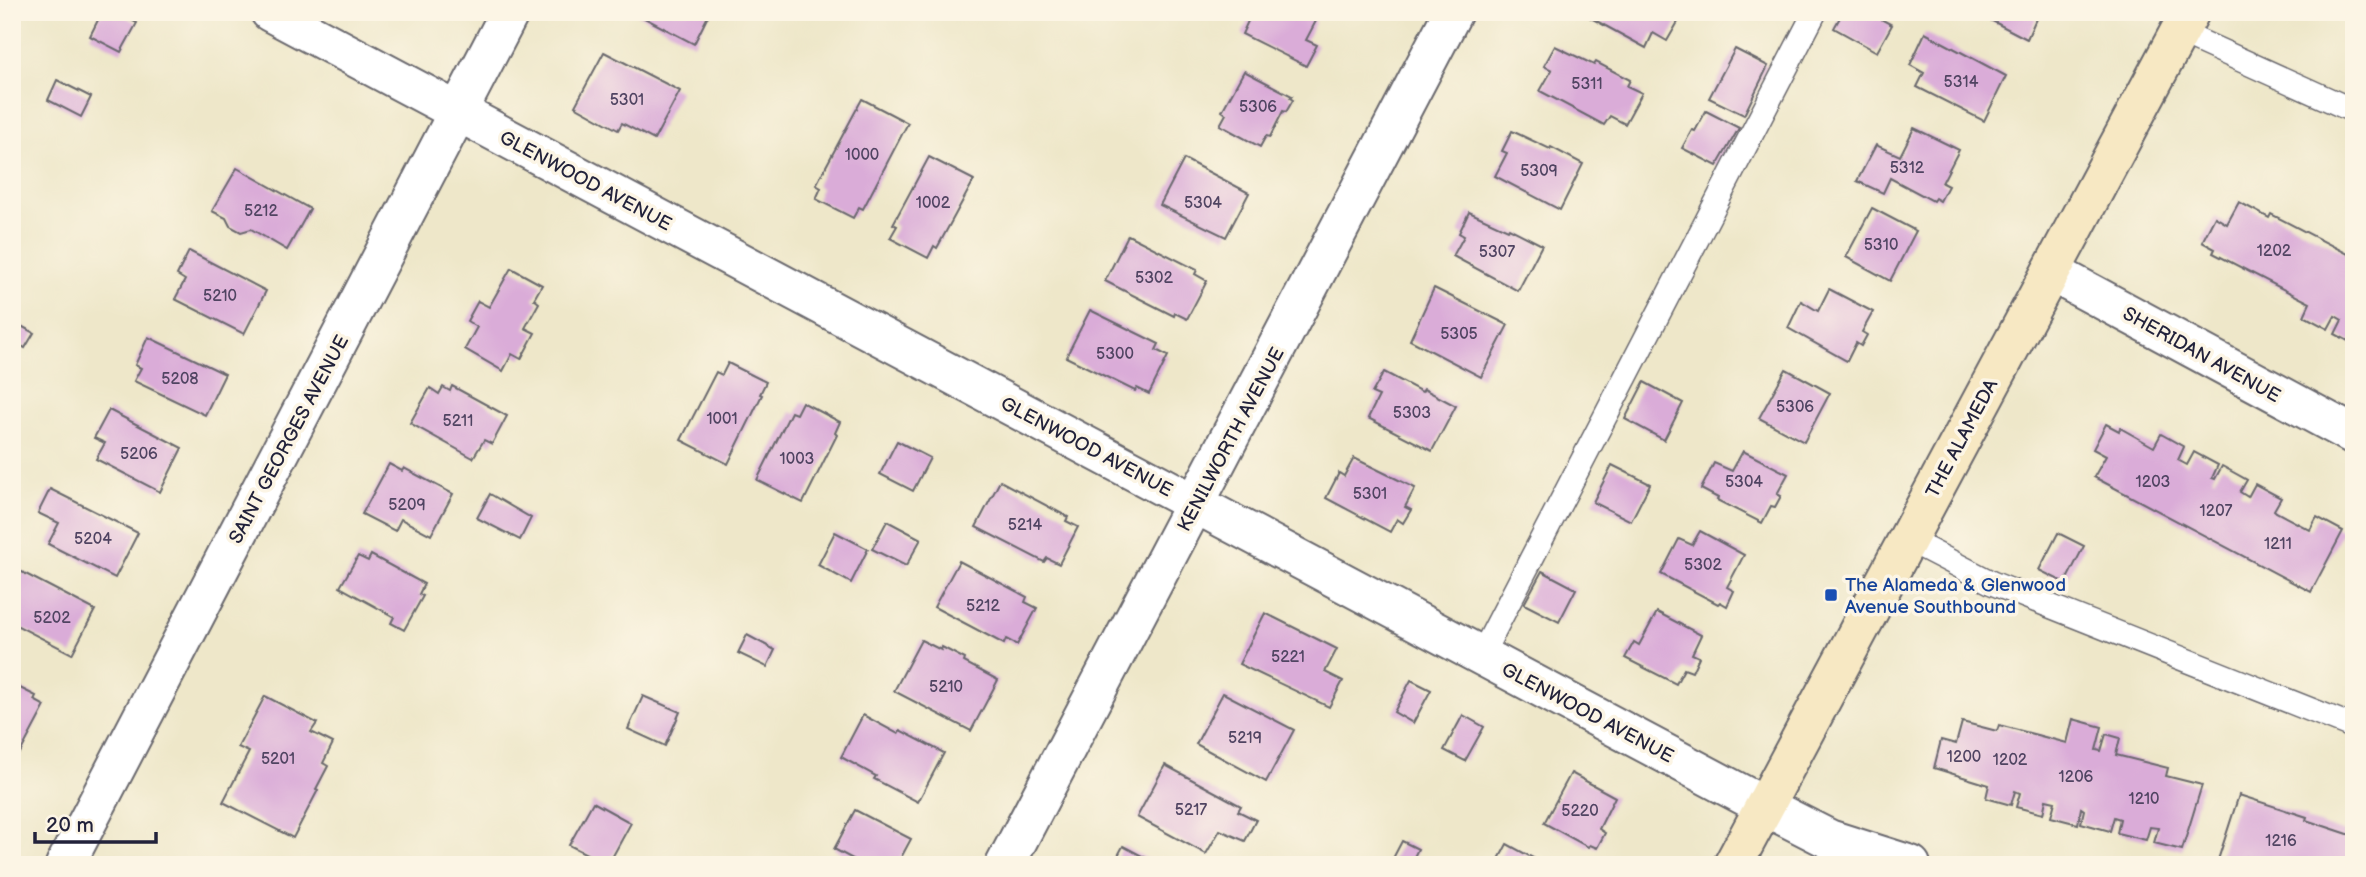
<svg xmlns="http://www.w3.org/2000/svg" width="2366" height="877" viewBox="0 0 2366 877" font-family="'Balsamiq Sans',sans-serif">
<rect width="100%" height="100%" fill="#fcf5e5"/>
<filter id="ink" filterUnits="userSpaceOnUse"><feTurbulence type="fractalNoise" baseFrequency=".0143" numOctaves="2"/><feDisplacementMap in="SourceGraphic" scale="14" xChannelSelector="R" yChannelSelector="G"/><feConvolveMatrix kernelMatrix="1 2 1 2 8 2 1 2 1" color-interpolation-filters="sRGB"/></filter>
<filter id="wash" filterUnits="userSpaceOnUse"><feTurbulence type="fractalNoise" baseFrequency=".00686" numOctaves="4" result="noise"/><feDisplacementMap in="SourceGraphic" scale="28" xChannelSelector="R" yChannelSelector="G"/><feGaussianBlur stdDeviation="1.57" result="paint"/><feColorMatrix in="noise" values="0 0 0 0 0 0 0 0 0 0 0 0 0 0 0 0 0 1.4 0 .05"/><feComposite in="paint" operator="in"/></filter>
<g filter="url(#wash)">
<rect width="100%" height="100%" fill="#eee7c9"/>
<g id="blocks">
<g fill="#daacd8">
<path d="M102 12H117L137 23 121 52 90 36Z"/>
<path d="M633 12H710L694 44Z"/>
<path d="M1234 12H1299L1316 21 1306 40 1317 45 1306 66 1242 34 1249 19Z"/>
<path d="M1580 12H1677L1682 15 1667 41 1653 33 1646 48Z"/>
<path d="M1843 12H1868L1892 25 1877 52 1834 28Z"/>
<path d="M1975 12H2039L2027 39Z"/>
<path d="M1925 33 2006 76 1984 121 1917 87 1924 73 1910 65Z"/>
<path d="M1555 46 1594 65 1596 62 1630 80 1627 86 1642 93 1625 124 1610 116 1604 125 1540 91 1552 70 1544 66Z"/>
<path d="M1735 49 1768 66 1744 115 1709 98Z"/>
<path d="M604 52 680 91 654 140 622 123 618 130 575 106Z"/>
<path d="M1244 71 1292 96 1290 98 1293 100 1286 112 1283 111 1270 137 1266 136 1260 147 1220 125 1226 114 1222 111Z"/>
<path d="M57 80 91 97 81 117 48 100Z"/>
<path d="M862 99 908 123 863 209 859 207 853 218 816 199 821 188 816 185Z"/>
<path d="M1706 111 1739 128 1717 166 1682 148 1692 130 1695 131Z"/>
<path d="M1914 128 1959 150 1942 183 1948 186 1940 201 1935 198 1933 201 1890 178 1883 193 1857 181 1876 145 1900 156Z"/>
<path d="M1512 131 1550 149 1551 147 1583 164 1560 210 1495 176 1507 153 1502 151Z"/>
<path d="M929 157 974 180 937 248 934 246 928 258 890 238 897 226 893 224Z"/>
<path d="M1184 159 1249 193 1226 237 1160 205Z"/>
<path d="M237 168 310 209 287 250 251 229 241 232 230 226 226 218 212 211Z"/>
<path d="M2239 202 2269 218 2271 214 2354 257V344L2335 334 2342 320 2335 316 2328 329 2304 316 2310 303 2213 253 2215 249 2202 242 2215 217 2227 224Z"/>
<path d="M1872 208 1916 231 1890 281 1846 257Z"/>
<path d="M1469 212 1508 230 1509 228 1542 245 1518 291 1453 256 1464 236 1459 233Z"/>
<path d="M1128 235 1197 270 1195 274 1207 281 1187 319 1175 313 1174 316 1105 281Z"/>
<path d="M189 251 266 291 244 334 175 299 185 280 177 275Z"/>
<path d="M511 268 542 285 534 299 539 303 525 328 535 333 521 359 512 354 503 371 465 349 477 327 467 321 478 301 489 307Z"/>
<path d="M1434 288 1508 325 1481 377 1410 340Z"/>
<path d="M1829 289 1873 312 1862 332 1867 335 1861 346 1856 343 1847 361 1788 328 1801 301 1818 311Z"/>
<path d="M1090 310 1159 344 1156 350 1168 356 1149 394 1137 388 1135 391 1066 357Z"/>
<path d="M12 321 34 333 25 348 12 340Z"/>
<path d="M148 337 225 374 205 415 134 381 141 368 135 365Z"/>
<path d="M728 363 766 382 760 394 762 395 728 464 681 440 716 372 722 375Z"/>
<path d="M1786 369 1830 393 1804 442 1759 418Z"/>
<path d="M1384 372 1422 392 1424 389 1456 406 1432 451 1368 418 1379 396 1372 393Z"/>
<path d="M1644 382 1683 403 1664 440 1625 419Z"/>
<path d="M452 386 507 416 492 444 484 440 473 458 410 423 430 388 439 394 443 387 450 391Z"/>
<path d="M802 402 840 422 835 433 837 435 803 503 757 480 791 412 796 414Z"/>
<path d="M109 410 182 448 160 492 96 459 105 443 94 438Z"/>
<path d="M2106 424 2119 431 2120 428 2154 447 2161 434 2184 447 2178 460 2187 465 2194 452 2218 465 2212 478 2215 479 2222 466 2247 480 2240 492 2248 497 2255 484 2281 498 2274 510 2276 512 2310 530 2317 517 2343 531 2311 592 2094 477 2106 456 2093 449Z"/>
<path d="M897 441 930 458 913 491 880 474Z"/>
<path d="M1743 451 1788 474 1777 494 1781 496 1775 507 1771 506 1762 523 1717 500 1718 498 1701 489 1714 463 1732 471Z"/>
<path d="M1354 458 1415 488 1405 507 1411 510 1403 523 1397 519 1390 532 1326 498 1339 473 1344 476Z"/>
<path d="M389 464 402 471 404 468 453 494 431 535 401 519 395 531 362 514Z"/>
<path d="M1612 465 1650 484 1631 521 1593 502Z"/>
<path d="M1000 481 1068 517 1066 521 1078 527 1059 564 1047 558 1044 562 976 527Z"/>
<path d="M50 489 138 533 115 578 48 544 59 523 38 513Z"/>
<path d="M490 494 531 518 520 540 477 518Z"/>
<path d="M887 521 921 539 906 566 872 549Z"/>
<path d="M1700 531 1744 555 1727 587 1734 591 1727 606 1720 602 1718 604 1661 574 1679 539 1692 545Z"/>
<path d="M835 532 868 549 851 583 818 565Z"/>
<path d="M2058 533 2084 546 2065 583 2039 570Z"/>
<path d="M371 555 424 584 419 594 423 596 404 630 391 623 394 617 340 587 358 556 368 561Z"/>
<path d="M959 561 1027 597 1025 602 1037 608 1017 645 1006 639 1004 644 934 607Z"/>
<path d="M18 570 95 610 72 654 12 623V608L16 602 12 600V582Z"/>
<path d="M1542 571 1576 589 1559 622 1524 604Z"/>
<path d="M1657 612 1701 635 1692 654 1699 657 1692 672 1684 669 1676 684 1625 658 1634 642 1639 645Z"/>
<path d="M1265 613 1337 649 1325 672 1343 681 1329 707 1239 664Z"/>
<path d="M747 635 775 650 767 667 738 653Z"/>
<path d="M921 640 941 650 942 647 965 659 964 662 998 680 971 731 894 691Z"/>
<path d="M1411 680 1431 690 1413 723 1394 712Z"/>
<path d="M12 684 36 696 34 700 45 706 20 753 12 749Z"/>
<path d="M1223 693 1294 730 1266 782 1196 744Z"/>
<path d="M265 696 317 723 311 732 333 743 323 763 328 766 316 789 318 790 293 838 223 802 249 752 238 747Z"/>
<path d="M643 696 680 712 665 746 628 729Z"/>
<path d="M863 715 898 734 900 730 944 753 918 802 874 779 876 776 841 757Z"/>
<path d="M1463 715 1484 727 1465 761 1444 750Z"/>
<path d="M2073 719 2102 727 2096 750 2101 751 2106 734 2120 738 2116 755 2168 768 2166 776 2202 785 2182 850 2154 843 2158 828 2150 827 2146 840 2117 833 2120 819 2114 817 2110 831 2081 823 2084 810 2081 808 2078 824 2051 817 2055 802 2046 800 2043 814 2016 807 2020 793 2015 791 2011 805 1986 798 1989 785 1934 768 1941 740 1956 744 1962 722 1997 731 1999 725 2067 743Z"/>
<path d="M1165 765 1241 806 1238 811 1256 820 1245 841 1220 830 1206 854 1137 817Z"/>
<path d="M1571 773 1615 797 1599 829 1605 833 1597 848 1590 845 1588 847 1544 823Z"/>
<path d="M2239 795 2307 817 2306 820 2354 836V865H2256L2258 860 2247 857 2245 865H2232L2218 860Z"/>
<path d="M593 802 631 823 608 865 569 845Z"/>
<path d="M855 810 911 839 897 865H864L834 849Z"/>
<path d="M1402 841 1418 849 1410 865H1392L1390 864Z"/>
<path d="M1507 844 1546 865H1511L1499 859Z"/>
<path d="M1123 846 1159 865H1113Z"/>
</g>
</g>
</g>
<g filter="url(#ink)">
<use href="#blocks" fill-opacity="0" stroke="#69676d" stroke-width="2"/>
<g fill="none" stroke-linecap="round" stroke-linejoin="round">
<g stroke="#69676d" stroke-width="26">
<g id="lane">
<path d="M2179 32 2354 111"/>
<path d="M1907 539 1992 583 2354 727"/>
<path d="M1481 656 1815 12"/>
</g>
</g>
<g stroke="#69676d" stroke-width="42">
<g id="street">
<path d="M270 12 1764 806 1829 839 1911 865"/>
<path d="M2051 272 2354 435"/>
<path d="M65 865 510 12"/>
<path d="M1005 865 1453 12"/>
</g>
</g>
<g stroke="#69676d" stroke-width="42">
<path id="secondary" d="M1733 865 2190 12"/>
</g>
<use href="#lane" stroke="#fff" stroke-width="23"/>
<use href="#street" stroke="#fff" stroke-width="38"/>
<use href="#secondary" stroke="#f7e8c3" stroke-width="38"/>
</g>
</g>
<rect fill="#1a4fb4" stroke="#fcf5e5" stroke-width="2.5" x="1824" y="588" width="14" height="14" rx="3.5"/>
<g text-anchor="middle" stroke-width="7" stroke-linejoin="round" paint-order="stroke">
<g font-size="16" fill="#504462">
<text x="1961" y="87">5314</text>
<text x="1587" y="89">5311</text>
<text x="627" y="105">5301</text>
<text x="1258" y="112">5306</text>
<text x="862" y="160">1000</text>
<text x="1907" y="173">5312</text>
<text x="1539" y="176">5309</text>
<text x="933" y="208">1002</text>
<text x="1203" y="208">5304</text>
<text x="261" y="216">5212</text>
<text x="1881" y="250">5310</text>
<text x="2274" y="256">1202</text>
<text x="1497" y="257">5307</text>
<text x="1154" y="283">5302</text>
<text x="220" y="301">5210</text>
<text x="1459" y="339">5305</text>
<text x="1115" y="359">5300</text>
<text x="180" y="384">5208</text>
<text x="1795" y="412">5306</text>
<text x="1412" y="418">5303</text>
<text x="722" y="424">1001</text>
<text x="458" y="426">5211</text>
<text x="139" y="459">5206</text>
<text x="797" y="464">1003</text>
<text x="1744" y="487">5304</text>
<text x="2153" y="487">1203</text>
<text x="1370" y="499">5301</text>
<text x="407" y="510">5209</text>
<text x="2216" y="516">1207</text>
<text x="1025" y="530">5214</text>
<text x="93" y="544">5204</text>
<text x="2278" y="549">1211</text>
<text x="1703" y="570">5302</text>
<text x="983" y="611">5212</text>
<text x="52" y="623">5202</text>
<text x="1288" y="662">5221</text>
<text x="946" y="692">5210</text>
<text x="1245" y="743">5219</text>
<text x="1964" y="762">1200</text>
<text x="278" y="764">5201</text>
<text x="2010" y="765">1202</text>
<text x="2076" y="782">1206</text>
<text x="2144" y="804">1210</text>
<text x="1191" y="815">5217</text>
<text x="1580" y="816">5220</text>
<text x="2281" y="846">1216</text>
</g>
<g font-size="19" fill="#22223b" stroke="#fcf5e5">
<text transform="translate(586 180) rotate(28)" y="7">GLENWOOD AVENUE</text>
<text transform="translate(2202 354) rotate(29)" y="7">SHERIDAN AVENUE</text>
<text transform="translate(1961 438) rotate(-62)" y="7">THE ALAMEDA</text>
<text transform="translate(288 439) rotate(-62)" y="7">SAINT GEORGES AVENUE</text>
<text transform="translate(1230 439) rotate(-62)" y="7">KENILWORTH AVENUE</text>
<text transform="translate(1087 446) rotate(28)" y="7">GLENWOOD AVENUE</text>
<text transform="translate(1588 712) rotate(28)" y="7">GLENWOOD AVENUE</text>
</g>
<g font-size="19" fill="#164399" stroke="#fcf5e5" text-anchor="start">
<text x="1845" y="591">The Alameda &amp; Glenwood<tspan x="1845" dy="22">Avenue Southbound</tspan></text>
</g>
</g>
<rect width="2366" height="877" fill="none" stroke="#fcf5e5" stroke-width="42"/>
<path d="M35 832v10h121v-10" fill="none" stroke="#22223b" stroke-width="3.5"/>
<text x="46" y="832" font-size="21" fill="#22223b" stroke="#fcf5e5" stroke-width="5" paint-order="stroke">20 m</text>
</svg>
